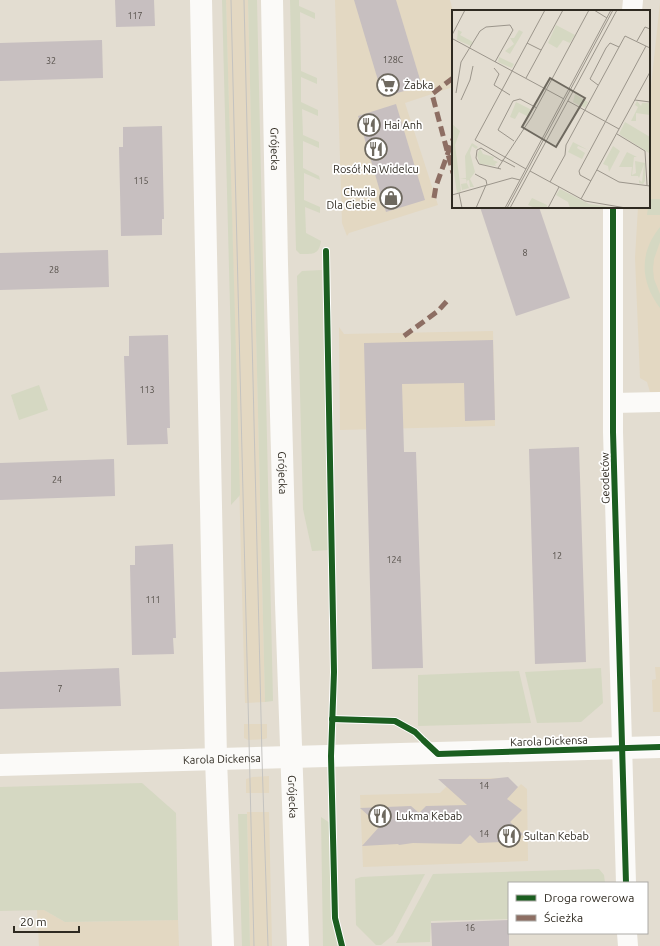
<svg xmlns="http://www.w3.org/2000/svg" width="660" height="946" viewBox="0 0 660 946" font-family="Ubuntu,sans-serif">
<rect width="100%" height="100%" fill="#e3ddd1"/>
<g fill="#e3d8c2">
<path d="M226 0H248L265 702 245 703Z"/>
<path d="M335 0H450L453 11V87L405 103 438 205 349 233 347 236 342 223Z"/>
<path d="M660 3V392H650L647 382 640 378 635 258 638 207H649V104Z"/>
<path d="M339 327 344 334 493 331 495 426 340 430Z"/>
<path d="M655 667H660V712H653L652 680 656 679Z"/>
<path d="M244 724H267V738L265 739 248 740 244 738Z"/>
<path d="M269 776V793H246V779L253 777Z"/>
<path d="M503 778 518 787 521 784 527 789 528 861 363 867 360 795 440 793 454 779Z"/>
<path d="M247 812H269L272 946H250Z"/>
<path d="M37 910H44L65 922 178 920 179 946H39Z"/>
</g>
<g fill="#d5d8c2">
<path d="M222 0H226L240 495 231 505V345Z"/>
<path d="M248 0H257L273 701 265 702Z"/>
<path d="M290 0H299V6L315 13V19L300 12 301 71 317 78V84L301 77V102L318 110V116L302 109 303 135 319 142V148L303 141V168L319 176 320 180 304 173V200L320 207V213L305 207 306 233 321 241C319 255 313 254 300 254L296 250Z"/>
<path d="M649 199H660V215H647Z"/>
<path d="M660 227V242L654 259 653 269 654 279 660 294V308C640 281 639 253 660 227Z"/>
<path d="M322 270 329 550 312 551 303 509 297 276 302 271Z"/>
<path d="M39 385 48 410 19 420 11 395Z"/>
<path d="M601 668 603 703 581 722 537 723 525 672Z"/>
<path d="M519 671 531 723 418 726V675Z"/>
<path d="M142 783 176 813 178 920 65 922 44 910 0 911V787Z"/>
<path d="M238 814H247L250 946H242Z"/>
<path d="M321 817 330 823 332 918 339 946H323Z"/>
<path d="M599 869 604 875 605 883H509V919L431 921 430 942 396 943 433 874Z"/>
<path d="M425 874 393 935 381 945H376L356 925 355 879 361 877Z"/>
</g>
<g fill="#c7bfc0">
<path d="M115 0H154L155 26 116 27Z"/>
<path d="M354 0H396L422 86 383 97Z"/>
<path d="M102 40 103 78 0 81V43Z"/>
<path d="M396 104 425 200 386 212 358 116Z"/>
<path d="M162 126 164 219H162V235L121 236 119 147H123V127Z"/>
<path d="M480 207H539L570 298 516 316Z"/>
<path d="M108 250 109 287 0 290V253Z"/>
<path d="M168 335 170 428H167L168 444 127 445 124 356H129V336Z"/>
<path d="M493 340 495 420 465 421 464 383 402 384 404 452H416L423 668 372 669 364 343Z"/>
<path d="M579 447 586 662 535 664 529 449Z"/>
<path d="M114 459 115 496 0 500V463Z"/>
<path d="M173 544 176 638H173L174 654 132 655 130 565H135V546Z"/>
<path d="M119 668 121 706 0 709V672Z"/>
<path d="M508 777 518 787 507 799 522 810 510 822 523 834 508 848 502 842 478 843 470 835 461 844 413 843 399 845 398 844 362 846 380 826 360 808 411 806 419 813 426 806 467 805 438 779H490Z"/>
<path d="M509 920V946H432L431 923Z"/>
</g>
<g fill="none" stroke-linecap="round" stroke-linejoin="round">
<g stroke="#fbfaf8" stroke-width="20">
<path d="M632 11 633 0"/>
<path d="M613 207V432L626 883"/>
<path d="M613 403 660 402"/>
<path d="M627 933 628 946"/>
</g>
<g stroke="#fbfaf8" stroke-width="22">
<path d="M201 0 216 759 223 946"/>
<path id="s1" d="M272 0 277 264 286 603 298 946"/>
<path id="s2" d="M0 765 660 747"/>
</g>
<g stroke="#c4c3c0" stroke-width="1">
<path d="M231 0 254 946"/>
<path d="M244 0 262 758 268 946"/>
</g>
<g stroke="#8d6e63" stroke-width="5" stroke-dasharray="10 5" stroke-linecap="butt">
<path d="M453 78 432 94 453 173"/>
<path d="M434 198 436 186 453 139"/>
<path d="M404 336 438 311 447 301"/>
</g>
<g stroke="#fff" stroke-width="8">
<g id="cycleway">
<path d="M613 207V432L626 883"/>
<path d="M326 251 334 672 331 756 335 918 342 946"/>
<path d="M332 719 395 721 415 732 423 740 438 754 660 747"/>
</g>
</g>
<use href="#cycleway" stroke="#1b5e20" stroke-width="6"/>
</g>
<defs>
<g id="supermarket-ring" transform="scale(1.15)"><circle r="9.5" fill="#fff" stroke="#6e695f" stroke-width="1.5"/><path d="M-6-5.5h2.5l.6 2H6L4.5 2H-2.5L-4.4-4H-6ZM-1.5 3.2a1.3 1.3 0 1 0 .1 0ZM3 3.2a1.3 1.3 0 1 0 .1 0Z" fill="#6e695f"/></g>
<g id="restaurant-ring" transform="scale(1.15)"><circle r="9.5" fill="#fff" stroke="#6e695f" stroke-width="1.5"/><path d="M-5-6h1v4h1v-4h1v4h1v-4h1v5L-1.5 .5V6h-2V.5L-5-1ZM5-6V6H3V1.5H1.5Q1.5-4 5-6Z" fill="#6e695f"/></g>
<g id="shop-ring" transform="scale(1.15)"><circle r="9.5" fill="#fff" stroke="#6e695f" stroke-width="1.5"/><path d="M-5-2.5h2.3a2.7 3.5 0 0 1 5.4 0H5L5.5 6h-11ZM-1.5-2.5h3a1.5 2.3 0 0 0-3 0Z" fill="#6e695f"/></g>
</defs>
<g fill-rule="evenodd">
<use href="#supermarket-ring" x="388" y="85"/>
<use href="#restaurant-ring" x="369" y="125"/>
<use href="#restaurant-ring" x="376" y="149"/>
<use href="#shop-ring" x="391" y="198"/>
<use href="#restaurant-ring" x="380" y="816"/>
<use href="#restaurant-ring" x="509" y="836"/>
</g>
<g text-anchor="middle" stroke-width="3.5" stroke-linejoin="round" paint-order="stroke">
<g font-size="9" fill="#554f49">
<text x="135" y="19">117</text>
<text x="393" y="63">128C</text>
<text x="51" y="64">32</text>
<text x="141" y="184">115</text>
<text x="525" y="256">8</text>
<text x="54" y="273">28</text>
<text x="147" y="393">113</text>
<text x="57" y="483">24</text>
<text x="557" y="559">12</text>
<text x="394" y="563">124</text>
<text x="153" y="603">111</text>
<text x="60" y="692">7</text>
<text x="484" y="789">14</text>
<text x="484" y="837">14</text>
<text x="470" y="931">16</text>
</g>
<g font-size="11" fill="#2f2a21" stroke="#fff" text-anchor="start">
<text x="404" y="89">Żabka</text>
<text x="384" y="129">Hai Anh</text>
<text x="376" y="173" text-anchor="middle">Rosół Na Widelcu</text>
<text x="376" y="196" text-anchor="end">Chwila<tspan x="376" dy="13">Dla Ciebie</tspan></text>
<text x="396" y="820">Lukma Kebab</text>
<text x="524" y="840">Sultan Kebab</text>
</g>
<g font-size="11" fill="#2f2a21" stroke="#fff">
<text dy="4" stroke="none"><textPath href="#s1" startOffset="149">Grójecka</textPath></text>
<text dy="4" stroke="none"><textPath href="#s1" startOffset="473">Grójecka</textPath></text>
<text transform="translate(605 478) rotate(-91)" y="4">Geodetów</text>
<text transform="translate(549 741) rotate(-2)" y="4">Karola Dickensa</text>
<text dy="4" stroke="none"><textPath href="#s2" startOffset="222">Karola Dickensa</textPath></text>
<text dy="4" stroke="none"><textPath href="#s1" startOffset="797">Grójecka</textPath></text>
</g>
</g>
<g transform="translate(452 10)">
<rect width="198" height="198" fill="#e3ddd1"/>
<path d="M104 15 123 25 118 33 111 30 105 38 96 33ZM6 20 10 22 8 25 21 32 19 36 5 30ZM67 20 71 22 58 44 53 41 62 34 58 28H62ZM47 47 62 54 60 58 46 52ZM123 84 136 92 133 98 121 92ZM185 91 189 96 190 93H198V105L184 103V111H179L186 97 183 95 175 110ZM64 92 78 99 77 107 67 102 63 109 58 107ZM173 112 198 127 197 143 167 124ZM0 114 8 121 3 135 9 181 5 183 0 150ZM121 132 136 140 126 136 125 138 133 143 130 149 116 142ZM20 133 26 137 24 139 20 136 18 143 23 162 18 169 22 177H18L17 170 14 171 17 178 10 180 9 174 15 173 14 169 8 168H14L13 146ZM161 136 168 141 157 162 156 156 151 154ZM28 138 31 144 42 147 41 150 46 152 43 154 44 156 28 154 25 145ZM175 142 185 147H182L180 165 184 163 183 151 193 153V171L191 174 187 173V170L190 172 192 154 187 168 186 166H179L180 157H167ZM108 179 137 194 165 198H118L116 192 104 185ZM80 188 95 195V198H83L76 195Z" fill="#d5d8c2"/>
<path fill="none" stroke="#9b958b" stroke-width="1" d="M14 0H48M142 0 155 8M0 25 13 0M1 29 112 89M185 31 193 17 198 19M75 33 89 40M42 58 47 64 42 75 58 85M74 68 111 0M146 75 138 69 154 38 158 33 167 37M4 83 9 52 28 21 34 17 58 15 61 20 43 52M9 90 18 70 21 56M183 90 198 92M116 91 167 119M165 124 193 141 195 175M62 131 46 120 61 91 68 89 85 98M50 150 63 157M46 158 79 108 137 0M49 159 27 154 24 148 25 140 29 138 50 151M74 159 23 130 93 0M145 160 167 172 198 176M78 161 133 191 174 198M23 164 34 170 35 175M139 171 128 165 127 161 194 36M98 172 113 145 114 135 173 26 198 38M7 183 10 198M0 185 60 168 68 170M129 189 198 62M24 198 34 175M53 198 159 0M55 198 161 0M58 198 165 0M96 198 107 177"/>
<path fill="#6e695f" fill-opacity="0.15" stroke="#6e695f" stroke-width="2" d="M98 68 133 88 104 137 70 117Z"/>
<rect width="198" height="198" fill="none" stroke="#2f2a21" stroke-width="2"/>
</g>
<rect x="508" y="882" width="140" height="52" fill="#ffffff" stroke="#acaaa6"/>
<rect x="516" y="895" width="20" height="6" fill="#1b5e20" stroke="#acaaa6"/>
<text x="544" y="902" font-size="12" fill="#2f2a21">Droga rowerowa</text>
<rect x="516" y="915" width="20" height="6" fill="#8d6e63" stroke="#acaaa6"/>
<text x="544" y="922" font-size="12" fill="#2f2a21">Ścieżka</text>
<path d="M14 926v6h65v-6" fill="none" stroke="#2f2a21" stroke-width="2"/>
<text x="20" y="926" font-size="12" fill="#2f2a21" stroke="#ffffff" stroke-width="3" paint-order="stroke">20 m</text>
</svg>
